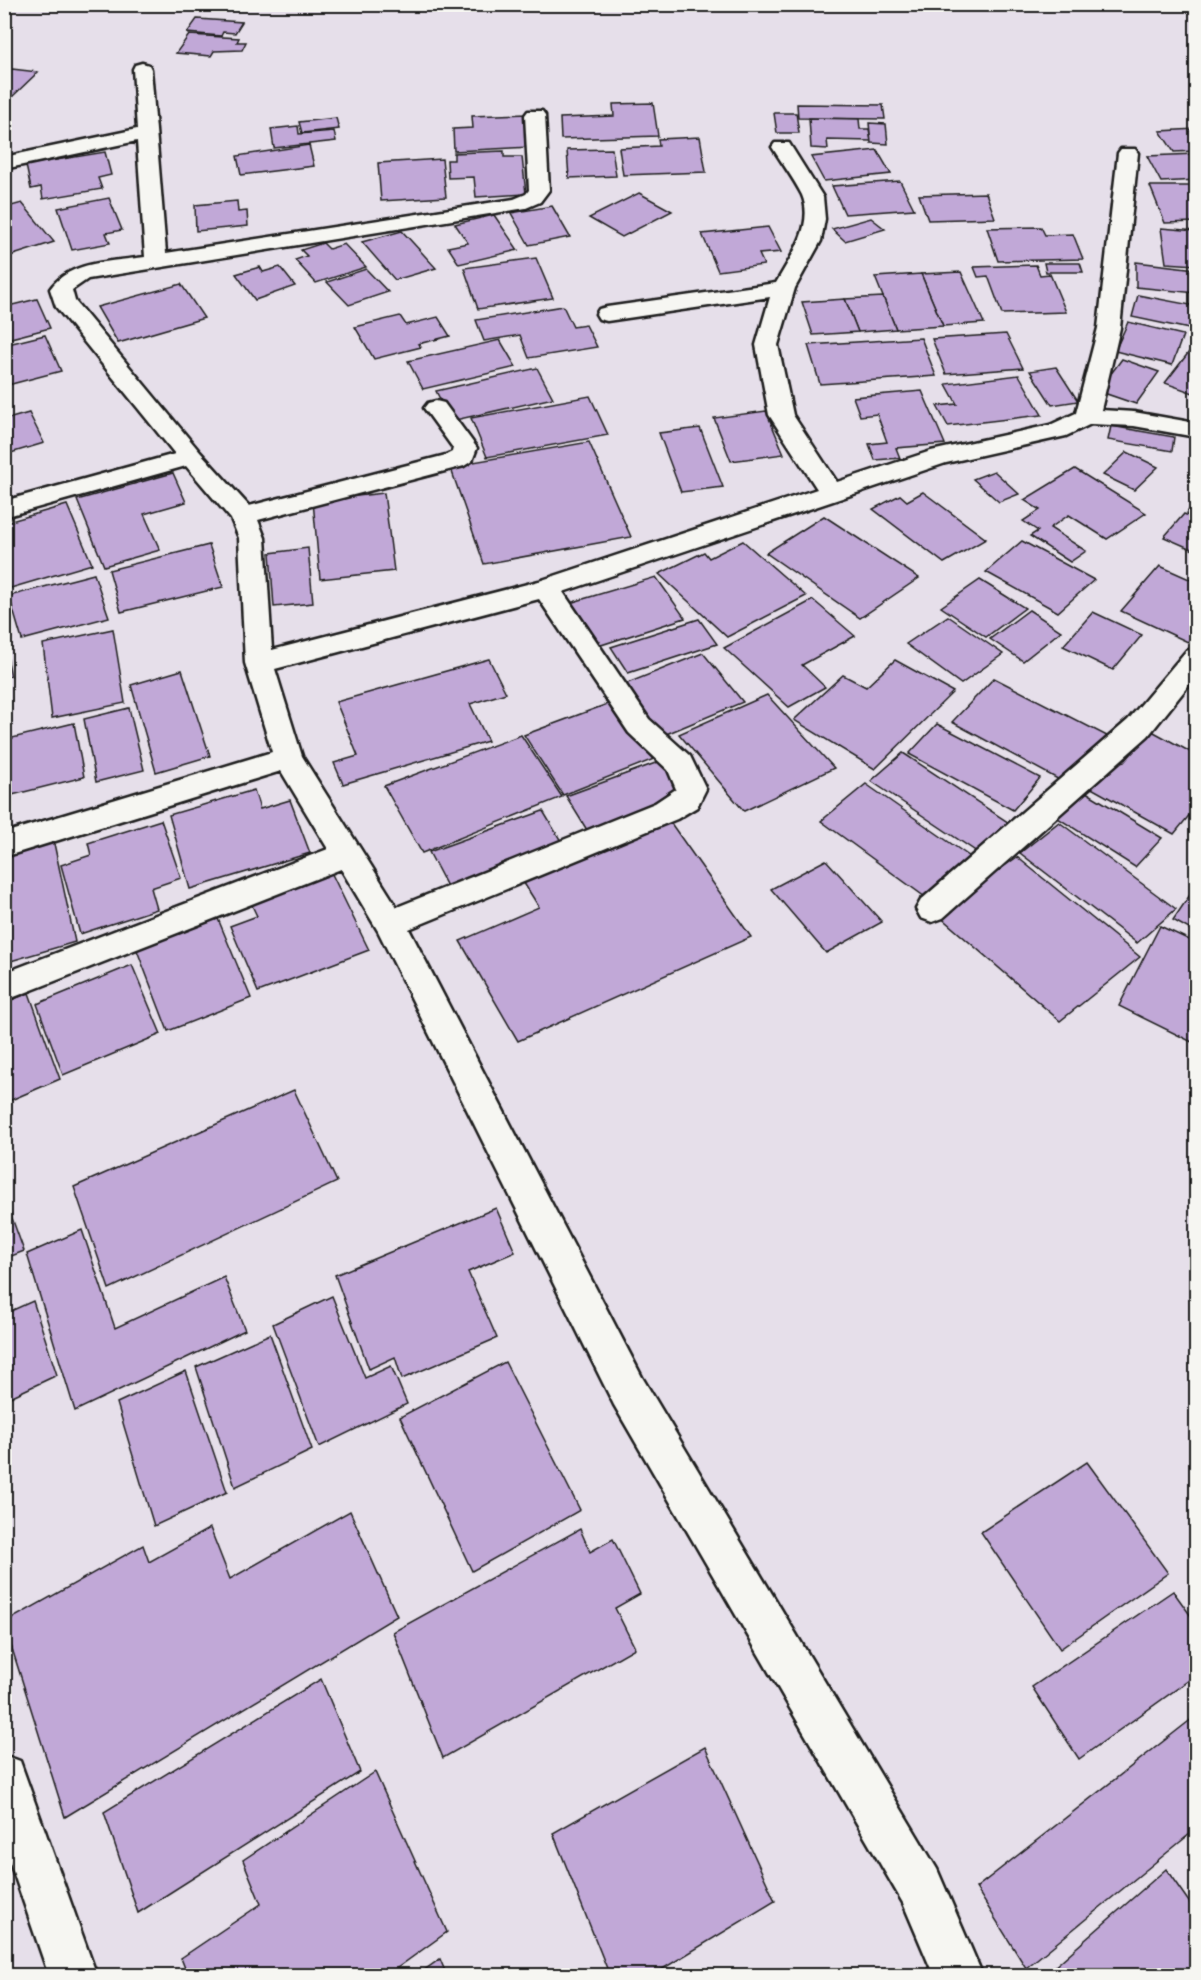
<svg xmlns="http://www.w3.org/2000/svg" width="1201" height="1980" viewBox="0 0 1201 1980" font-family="'Gochi Hand',sans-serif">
<rect width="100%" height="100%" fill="#e6dfea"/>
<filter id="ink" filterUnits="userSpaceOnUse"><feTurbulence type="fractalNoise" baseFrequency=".0167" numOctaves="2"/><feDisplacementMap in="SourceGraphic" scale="12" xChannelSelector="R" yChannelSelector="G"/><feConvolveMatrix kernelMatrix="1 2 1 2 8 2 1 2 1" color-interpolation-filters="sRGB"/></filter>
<g filter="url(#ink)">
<g fill="#c1a8d7" stroke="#1c1c1c" stroke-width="1.5">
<path d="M197 19 242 22 235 33 223 32 221 36 187 33Z"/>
<path d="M189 35 239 38 237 42H246L242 50 214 51 211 56 176 53Z"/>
<path d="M12 69 38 72 13 96 4 95V76Z"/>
<path d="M653 103 658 136 561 139 560 118 614 116 613 104Z"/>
<path d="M797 104 883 105 885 119 798 118Z"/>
<path d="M774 113H796L799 133H777Z"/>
<path d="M527 114 531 147 454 151 453 129 473 128 472 116Z"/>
<path d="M336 118 339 129 302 133 299 122Z"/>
<path d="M809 118 859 119 860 129H869L871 141 827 140 828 149 811 148Z"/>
<path d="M869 123 886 124 888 144 871 143Z"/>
<path d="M298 126 299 134 334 131 336 141 274 148 271 129Z"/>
<path d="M1196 129V151L1174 152 1160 131Z"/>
<path d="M700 137 706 172 623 175 619 148 659 146 658 139Z"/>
<path d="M309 145 314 166 241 175 237 156Z"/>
<path d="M612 149 616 176 569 178 567 150Z"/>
<path d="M877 150 891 174 824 181 811 157Z"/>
<path d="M504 151V157H522L526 194 476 197 474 177 448 178 447 160H454V153Z"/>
<path d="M105 152 111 175 98 178 102 189 43 199 41 187 31 189 26 165Z"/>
<path d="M1196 154V180L1161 182 1147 156Z"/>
<path d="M442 159 446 197 381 201 378 163Z"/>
<path d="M900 181 914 209 845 214 832 186Z"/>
<path d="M1150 186H1196V222L1165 223Z"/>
<path d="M639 193 672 211 622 237 589 218Z"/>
<path d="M986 193 995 218 928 220 919 195Z"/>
<path d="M109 198 122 230 106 233 110 243 72 250 58 208Z"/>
<path d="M237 201 238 212 247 211 248 226 196 231 195 205Z"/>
<path d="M22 203 54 242 4 258V208Z"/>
<path d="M552 206 570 237 529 245 511 213Z"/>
<path d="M494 215 518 250 459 264 448 247 468 243 455 224Z"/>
<path d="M871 218 885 229 845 241 832 229Z"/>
<path d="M768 227 781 252 759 254 764 265 718 271 702 234Z"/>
<path d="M1041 227 1045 235 1073 234 1083 259 998 261 987 228Z"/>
<path d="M1161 228 1196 231V265L1166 263Z"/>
<path d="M402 231 436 268 395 280 362 242Z"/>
<path d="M323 243 329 249 344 244 366 267 316 283 295 260 307 256 301 250Z"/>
<path d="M536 258 553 298 478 309 464 268Z"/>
<path d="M1136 262 1196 269V293L1136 287Z"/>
<path d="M1044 263H1080L1083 272H1046Z"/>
<path d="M1036 265 1040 275 1050 274 1066 312 1002 314 988 276 978 277 974 267Z"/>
<path d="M260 267 263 272 280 267 295 286 255 300 236 274Z"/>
<path d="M366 269 388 292 349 305 327 282Z"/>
<path d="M961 272 984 323 943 326 921 274Z"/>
<path d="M921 274 943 326 896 329 875 277Z"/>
<path d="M181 284 204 318 118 343 97 307Z"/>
<path d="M1138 295 1196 306 1194 330 1132 317Z"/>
<path d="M883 297 896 329 858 332 845 299Z"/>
<path d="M37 299 50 328 7 339 4 332V307Z"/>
<path d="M845 299 858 332 813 335 802 302Z"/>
<path d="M563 306 573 327 586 325 597 347 529 358 520 335 484 341 476 320Z"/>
<path d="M400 316 406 325 438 317 450 336 418 344 421 347 374 359 355 327Z"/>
<path d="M1128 322 1183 335 1172 365 1115 351Z"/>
<path d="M1006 334 1023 368 946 374 932 339Z"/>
<path d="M45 335 61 371 4 386V345Z"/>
<path d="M921 338 936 376 820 384 808 345Z"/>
<path d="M500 340 516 367 423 389 408 361Z"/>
<path d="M1196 343V394L1165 383Z"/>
<path d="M1122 359 1159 372 1136 404 1098 391Z"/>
<path d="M1056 367 1078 401 1052 405 1030 371Z"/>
<path d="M537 368 553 398 451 421 436 391Z"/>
<path d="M1019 375 1042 415 948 426 937 406 957 404 946 384Z"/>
<path d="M922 391 945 444 896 448 900 458 875 460 869 444 887 442 877 414 860 416 853 397Z"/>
<path d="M590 396 608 435 487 457 471 418Z"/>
<path d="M766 411 784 454 731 461 714 418Z"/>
<path d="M29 413 44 443 4 455V420Z"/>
<path d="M1111 426 1174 437 1172 451 1108 440Z"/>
<path d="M700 428 723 487 681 492 659 433Z"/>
<path d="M589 442 631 537 484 564 450 466Z"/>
<path d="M1127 452 1158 467 1134 490 1103 475Z"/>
<path d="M1075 469 1146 513 1107 539 1069 515 1050 528 1086 551 1070 562 1030 536 1038 531 1023 521 1040 510 1024 500Z"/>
<path d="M994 471 1019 494 999 502 973 479Z"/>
<path d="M173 473 186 502 144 514 160 550 104 566 77 500Z"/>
<path d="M923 492 986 539 944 563 873 509 900 495 907 501Z"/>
<path d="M384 493 394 571 320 579 313 501Z"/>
<path d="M1196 498V516L1187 513Z"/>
<path d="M67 505 92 564 4 590V523Z"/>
<path d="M1184 514 1196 519V551L1164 537Z"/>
<path d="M824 516 919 578 860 618 766 553Z"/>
<path d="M743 541 806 596 727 637 659 574 704 552 709 558Z"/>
<path d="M1022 541 1094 580 1058 612 986 572Z"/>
<path d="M209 545 223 587 121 612 109 570Z"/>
<path d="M308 548 313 603 274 607 270 553Z"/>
<path d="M1160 566 1196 582V632L1188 642 1121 611Z"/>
<path d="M94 574 109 617 22 640 9 596Z"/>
<path d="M656 577 685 618 598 646 570 603Z"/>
<path d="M980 580 1025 608 986 637 941 607Z"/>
<path d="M813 600 855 636 802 665 825 687 789 707 724 648Z"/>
<path d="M1029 610 1061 631 1023 661 990 639Z"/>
<path d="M1093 612 1142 635 1113 670 1063 646Z"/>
<path d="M948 616 1003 654 961 684 906 644Z"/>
<path d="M699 619 717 644 628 673 611 647Z"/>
<path d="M113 629 125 703 52 718 43 644Z"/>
<path d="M4 642 11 676 4 677Z"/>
<path d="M703 653 743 702 659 737 620 686Z"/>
<path d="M489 659 506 693 470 704 488 741 343 784 334 763 358 756 336 702Z"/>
<path d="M895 660 953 692 875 769 794 720 843 675 866 687Z"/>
<path d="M182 670 210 756 156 772 131 685Z"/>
<path d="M994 678 1107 736 1067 784 952 722Z"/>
<path d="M767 695 834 768 744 811 679 734Z"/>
<path d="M613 702 654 759 563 795 524 735Z"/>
<path d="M129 708 144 770 96 782 84 719Z"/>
<path d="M74 723 84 777 4 797V740Z"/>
<path d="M937 724 1040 778 1013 810 909 754Z"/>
<path d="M1152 731 1196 755V807L1174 834 1086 785 1112 756 1124 762Z"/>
<path d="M521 735 562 797 422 853 384 786Z"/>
<path d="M903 753 1017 828 986 858 871 781Z"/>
<path d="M661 761 684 793 587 830 566 796Z"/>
<path d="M866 784 976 861 932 902 821 821Z"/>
<path d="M1081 789 1162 838 1135 867 1053 815Z"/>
<path d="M254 790 260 809 290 800 310 853 190 889 169 815Z"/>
<path d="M543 811 564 846 449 890 429 852Z"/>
<path d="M668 819 751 937 518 1041 460 941 539 907 522 880Z"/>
<path d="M161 820 181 878 151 888 157 909 80 934 61 865 91 855 88 843Z"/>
<path d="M1059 822 1176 909 1137 943 1020 853Z"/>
<path d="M52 834 75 942 4 963V847Z"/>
<path d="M1017 857 1140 957 1060 1021 938 915Z"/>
<path d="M826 860 882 922 826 953 771 889Z"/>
<path d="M328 866 369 950 258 992 230 926 257 916 247 895Z"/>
<path d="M1196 886V933L1173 920Z"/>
<path d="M216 914 251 998 168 1031 135 945Z"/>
<path d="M1160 926 1196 943V1044L1119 1006Z"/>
<path d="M132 965 161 1034 63 1075 37 1004Z"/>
<path d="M29 993 60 1079 4 1103V1003Z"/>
<path d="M294 1090 337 1182 109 1289 74 1187Z"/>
<path d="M4 1196 24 1251 4 1259Z"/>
<path d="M496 1208 515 1252 468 1272 497 1338 402 1379 395 1357 369 1369 335 1275Z"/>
<path d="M82 1230 115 1328 224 1277 245 1330 75 1411 27 1254Z"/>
<path d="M332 1296 365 1378 391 1366 407 1404 319 1447 273 1324Z"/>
<path d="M33 1301 57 1375 4 1400V1314Z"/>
<path d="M270 1334 312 1450 235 1487 196 1367Z"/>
<path d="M505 1362 580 1510 472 1571 400 1417Z"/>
<path d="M186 1371 227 1492 154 1526 117 1403Z"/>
<path d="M1087 1462 1168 1573 1060 1649 981 1532Z"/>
<path d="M350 1511 397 1616 65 1817 4 1623 143 1545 149 1562 210 1528 230 1579Z"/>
<path d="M580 1529 590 1552 613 1539 640 1594 615 1608 635 1648 443 1758 393 1632Z"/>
<path d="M1173 1591 1196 1623V1675L1079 1759 1032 1687Z"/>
<path d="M321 1679 360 1772 138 1913 104 1812Z"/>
<path d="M1193 1718 1196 1723V1829L1026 1968 976 1888Z"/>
<path d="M705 1747 775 1901 651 1976H610L553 1833Z"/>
<path d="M375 1772 447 1932 386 1976H188L181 1958 261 1904 243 1860Z"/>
<path d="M1166 1869 1196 1912V1976H1044Z"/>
<path d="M440 1959 447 1976H416Z"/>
</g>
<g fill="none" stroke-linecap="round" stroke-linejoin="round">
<g stroke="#1c1c1c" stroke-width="5">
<g id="street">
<path d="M142 63 149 65 151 69 166 253 514 199 526 194 529 190 525 115 528 111H542L545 115 549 190 540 202 526 208 88 279 72 290 75 301 200 452 249 506 446 455 452 452 453 448 424 408 428 403 436 401 444 403 477 448 472 461 464 466 258 520 265 538 272 650 539 581 817 489 769 415 756 345 770 297 607 321 599 319 596 314 599 309 607 307 776 283C790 258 815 225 802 195 794 179 782 163 772 147L775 143H789L823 197 825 219 821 241 795 288 778 345 793 415 837 482 931 451 1050 425 1076 413 1098 328 1118 153 1121 149H1135L1138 153 1120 328 1101 410 1134 412 1196 423V437L1134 426 1091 424 1066 436 946 463 563 592 649 719 690 756 706 789 697 807 677 819 409 929 642 1377 937 1869 983 1976H934L903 1903 614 1405 378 931 341 869 4 1001V973L328 849 281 771 4 857V833L272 752 245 663 239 538 231 519 186 466 4 517V501L175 454 56 307 50 289C70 260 113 262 145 257L137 141 4 169V157L137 129 133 69 135 65ZM539 599 629 733 668 770 676 789 655 803 397 907 302 756 275 669Z"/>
<path d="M1196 648V676L1148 736 943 918 932 922 921 918 916 909 921 900 1128 720 1186 651Z"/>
<path d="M4 1755 20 1761 97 1976H49L4 1845Z"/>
</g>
</g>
<use href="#street" fill="#f6f6f2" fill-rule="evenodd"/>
</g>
</g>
<rect width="1201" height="1980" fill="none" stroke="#f6f6f2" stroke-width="24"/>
<rect x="12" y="12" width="1177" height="1956" fill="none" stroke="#1c1c1c" stroke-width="2" filter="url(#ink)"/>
</svg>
